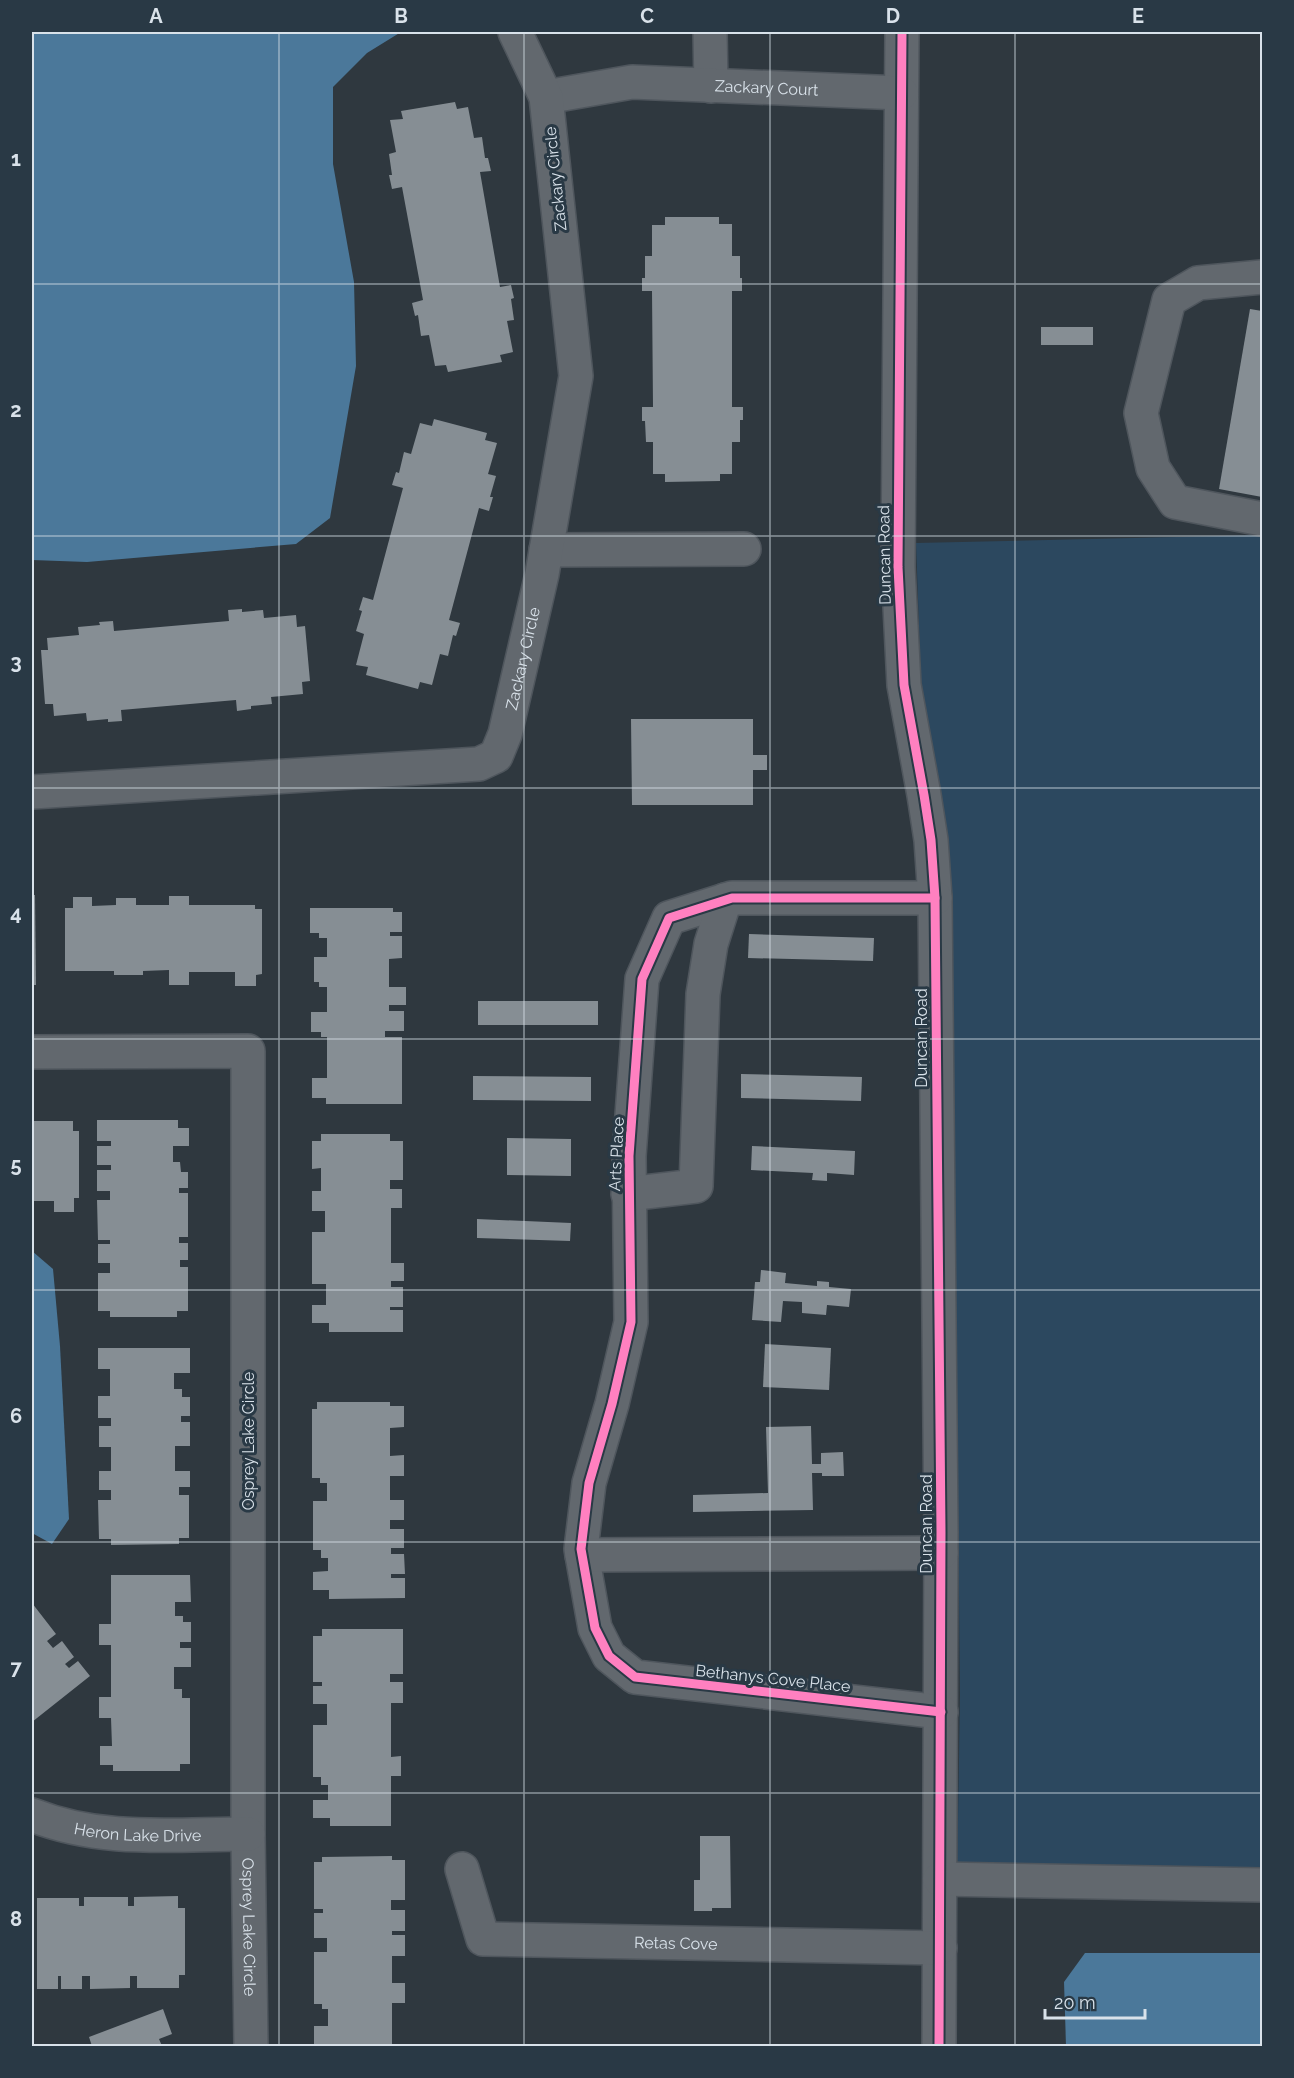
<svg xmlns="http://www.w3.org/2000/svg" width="1294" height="2078" viewBox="0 0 1294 2078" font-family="Raleway,sans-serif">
<rect width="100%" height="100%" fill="#2f383f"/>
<path fill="#2c485f" d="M1262 535V1890L957 1885 960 1695 952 898 948 838 921 682 916 543Z"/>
<g fill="#4b789a">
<path d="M32 32H401L367 53 333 87V164L354 282 356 366 330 518 296 544 87 562 32 560Z"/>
<path d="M32 1251 53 1269 60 1346 69 1519 52 1544 32 1533Z"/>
<path d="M1085 1953H1262V2046H1066L1064 1982Z"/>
</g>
<g fill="#868e94">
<path d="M455 102 457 109 468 107 474 138 482 137 485 158H488L491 171 480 172 500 287 511 285 514 298 511 299 514 320 507 321 513 352 500 355 502 362 448 372 446 365 435 366 429 335 421 336 418 315 415 316 412 303 423 300 402 187 392 189 389 175H392L389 154 396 152 390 120 403 119 401 111Z"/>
<path d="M665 217H719V224H732V256H740V278H742V291H732V407H743V420H740V442H732V474H720V481L665 482V474H653V442H646L645 421H642V407H653L652 291H642V278H645V256H652V225H665Z"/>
<path d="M1250 309 1262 311V497L1219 489Z"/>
<rect x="1041" y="327" width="52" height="18"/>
<path d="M434 419 487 433 485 440 497 443 488 474 496 476 490 497H493L489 511 479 508 449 620 460 623 456 636 453 635 448 656 440 654 432 685 420 682 418 689 366 675 368 667 356 665 364 634 356 631 362 611 359 610 363 597 373 600 403 488 392 485 396 472 399 473 404 452 411 454 420 423 432 426Z"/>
<path d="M242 609V612L263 610 264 618 296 615 297 627 305 626 310 681 302 682 303 694 271 697 272 704 251 706V709L237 711 236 700 121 710 122 721 108 722V719L87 721 86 713 54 716 53 704H45L41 650H48L47 638 79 635 78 627 100 625 99 622 113 621 114 631 229 621 228 610Z"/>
<path d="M631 719H753V755H767V770H753V805H632Z"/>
<path d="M32 895H35L36 985H32Z"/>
<path d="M169 896H189V905H255V909H262V974L256 975V986H235V972H189V985H169V970L143 971V975H114V971H65V908H73V897H92V906L116 905V898H136V905H169Z"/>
<path d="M310 908H393V912H402V932H390V936H402V958L389 959V987H406V1005H389V1011H404V1031H385V1037H402V1104H326V1098H312V1078H327V1037H321V1032H311V1012H327V987H319V982H314V957H327V938H319V933H310Z"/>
<path d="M749 934 874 938 873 961 748 958Z"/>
<rect x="478" y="1001" width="120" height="24"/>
<path d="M741 1074 862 1077 861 1101 741 1098Z"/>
<path d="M473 1076 591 1077V1101L473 1100Z"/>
<path d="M97 1120H178V1128H189V1146H173V1162H180L181 1172H188V1188H179V1193H188V1237H179V1243H188V1260H180V1267H188V1311H177V1317H110V1311H98V1273H110V1263H98V1244H110V1240H98L97 1200H110V1191H97V1170H111V1165H97V1146H111V1141H97Z"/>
<path d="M32 1121H73V1131H79V1198H74V1212H54V1201H32Z"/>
<path d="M321 1134H390V1141H403V1180H390V1189H402V1208H391V1263H404V1281H391V1287H403V1307H390V1310H403V1332H329V1323H312V1305H326V1284H312V1232H325V1211H312V1191H321V1168L312 1169V1141H321Z"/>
<path d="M507 1138 571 1139V1176L507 1175Z"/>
<path d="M752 1146 855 1151 854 1175 827 1173V1181L812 1180 813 1173 751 1170Z"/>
<path d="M477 1219 571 1223 570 1241 477 1238Z"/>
<path d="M761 1270 786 1273 785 1283 817 1286V1281L829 1282V1287L851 1289 849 1307 827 1305 826 1315 802 1313V1302L783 1301 781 1322 752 1320 755 1282H760Z"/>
<path d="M765 1344 831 1348 829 1390 763 1387Z"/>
<path d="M98 1348H190V1373H174V1389H182V1397H190V1416H181V1422H190V1446H175V1471H190V1487H179V1495H189V1538H179V1544L111 1545V1539H99L98 1500H111V1490H99V1471H111V1447H99V1426H111V1418H98V1396H110V1369H98Z"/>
<path d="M317 1402H390V1406H404V1427L390 1428V1456L404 1455V1476H390V1500H404V1520H390V1529H404V1548H391V1554H404L405 1574H391V1578H405V1598L329 1599V1590H313V1572L328 1571V1558H321V1550H313V1501H327V1483H320V1478H312V1409H317Z"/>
<path d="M811 1426 812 1464H821V1453L843 1452 844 1476H822V1473H812L813 1510 693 1512V1495L768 1493 766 1427Z"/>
<path d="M111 1575H190L191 1602H175V1616H183V1622H191V1642H180V1648H191V1667H174V1689H182V1698H190V1764H180V1771H113V1765H100V1746H112L111 1718H99V1697H111V1645H99V1624H111Z"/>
<path d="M32 1603 56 1634 47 1641 53 1648 62 1641 74 1657 65 1664 69 1668 78 1661 90 1676 32 1722Z"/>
<path d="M322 1629H403V1674H390V1682H403V1703H391V1757L401 1756V1776H391V1826H330V1818H313V1800H328V1785H321V1777H313V1725H327V1704H313V1686H322V1682H313V1636H322Z"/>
<path d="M700 1836H730L731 1908H712V1911H694V1880H700Z"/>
<path d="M392 1856V1860H405V1900H391V1910H405V1931H392V1935H405V1956H392V1983H405V2003H392V2046H330V2044H314V2026H328V2009H322V2004H314V1952H327V1938H314V1913H323V1909H314V1862H322V1857Z"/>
<path d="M178 1896V1908H185V1975H179V1988H137V1976H130V1988L90 1989V1976H82V1989H61V1976H58V1989H37V1898H79V1906H84V1897H128V1906H134V1897Z"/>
<path d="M163 2009 172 2034 159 2039 162 2046H92L89 2037Z"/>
</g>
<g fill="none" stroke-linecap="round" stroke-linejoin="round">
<g stroke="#4f565d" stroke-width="36">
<g id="minor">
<path d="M710 32 711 86"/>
<path d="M902 32 898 567 904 685 924 795 931 840 935 898 941 1532 939 2046"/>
<path id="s1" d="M546 97 632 82 901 93"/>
<path d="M1262 277 1198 283 1169 300 1141 413 1153 468 1175 502 1262 519"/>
<path d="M546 550 744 549"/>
<path id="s2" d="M32 792 479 764 496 756 505 734 542 574 576 376 546 97 515 32"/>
<path d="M935 898H732L669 918 642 979 629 1156 631 1322 612 1404 589 1483 581 1549 595 1628 609 1656 635 1677 941 1712"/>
<path id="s3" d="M32 1052 248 1051V1834L251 2046"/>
<path d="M628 1194 696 1186 703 994 711 944 725 900"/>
<path d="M582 1555 941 1553"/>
<path id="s4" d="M32 1815C103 1843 172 1834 248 1834"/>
<path id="s5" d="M462 1869 483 1939 940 1948"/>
<path d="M940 1879 1262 1885"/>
</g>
</g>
<use href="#minor" stroke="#62686e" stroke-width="33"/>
<g stroke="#293945" stroke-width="13">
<g id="cycleway">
<path d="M902 32 898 567 904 685 924 795 931 840 935 898 941 1532 939 2046"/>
<path d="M935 898H732L669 918 642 979 629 1156 631 1322 612 1404 589 1483 581 1549 595 1628 609 1656 635 1677 941 1712"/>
</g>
</g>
<use href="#cycleway" stroke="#ff80c0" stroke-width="9"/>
</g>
<path fill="none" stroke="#d9e2ea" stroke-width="1.5" stroke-opacity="0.55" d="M279 32V2046M524 32V2046M770 32V2046M1015 32V2046M32 284H1262M32 536H1262M32 788H1262M32 1039H1262M32 1290H1262M32 1542H1262M32 1793H1262"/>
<g text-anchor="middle" stroke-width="6" stroke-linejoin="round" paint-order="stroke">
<g font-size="16" fill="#d9e2ea" stroke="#293945">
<text dy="6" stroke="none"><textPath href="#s1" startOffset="222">Zackary Court</textPath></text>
<text transform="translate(555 179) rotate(-96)" y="6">Zackary Circle</text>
<text transform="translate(884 555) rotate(-91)" y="6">Duncan Road</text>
<text dy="6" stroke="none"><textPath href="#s2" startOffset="568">Zackary Circle</textPath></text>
<text transform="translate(921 1038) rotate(-90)" y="6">Duncan Road</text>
<text transform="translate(616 1154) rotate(-87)" y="6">Arts Place</text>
<text transform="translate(248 1441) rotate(-90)" y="6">Osprey Lake Circle</text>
<text transform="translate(926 1524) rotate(-90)" y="6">Duncan Road</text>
<text transform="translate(773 1678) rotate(6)" y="6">Bethanys Cove Place</text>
<text dy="6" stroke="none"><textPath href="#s4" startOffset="108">Heron Lake Drive</textPath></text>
<text dy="6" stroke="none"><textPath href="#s3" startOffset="1092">Osprey Lake Circle</textPath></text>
<text dy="6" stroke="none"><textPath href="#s5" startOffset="266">Retas Cove</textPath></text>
</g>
</g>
<rect width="1294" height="2078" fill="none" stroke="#293945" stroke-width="66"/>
<path d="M1045 2009v9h100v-9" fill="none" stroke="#d9e2ea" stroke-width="3"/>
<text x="1054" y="2009" font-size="18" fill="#d9e2ea" stroke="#293945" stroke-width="4.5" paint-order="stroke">20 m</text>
<rect x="33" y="33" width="1228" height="2012" fill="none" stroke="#d9e2ea" stroke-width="2"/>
<g font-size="20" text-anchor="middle" font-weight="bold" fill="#d9e2ea">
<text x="156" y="23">A</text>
<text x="401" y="23">B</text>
<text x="647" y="23">C</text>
<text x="893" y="23">D</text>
<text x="1138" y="23">E</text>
<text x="16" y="166">1</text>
<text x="16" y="417">2</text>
<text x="16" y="669">3</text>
<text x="16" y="920">4</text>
<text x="16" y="1172">5</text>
<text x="16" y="1423">6</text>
<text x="16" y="1675">7</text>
<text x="16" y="1926">8</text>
</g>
</svg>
